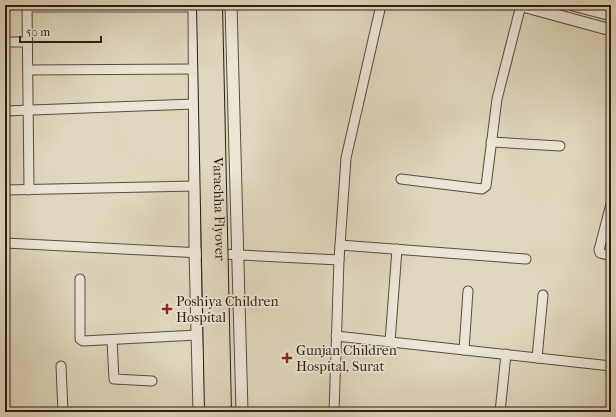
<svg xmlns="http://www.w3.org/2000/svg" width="616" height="417" viewBox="0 0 616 417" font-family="'IM FELL French Canon',serif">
<rect width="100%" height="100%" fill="#e0d8be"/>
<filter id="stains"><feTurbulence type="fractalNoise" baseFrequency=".005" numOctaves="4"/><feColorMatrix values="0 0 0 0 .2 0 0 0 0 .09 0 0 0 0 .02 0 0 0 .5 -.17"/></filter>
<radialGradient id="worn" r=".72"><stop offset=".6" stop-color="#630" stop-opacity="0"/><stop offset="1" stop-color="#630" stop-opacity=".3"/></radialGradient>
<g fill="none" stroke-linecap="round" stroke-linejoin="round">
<g stroke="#574c3e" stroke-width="6">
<path id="service" d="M247 7 287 5"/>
</g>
<g stroke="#574c3e" stroke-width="11">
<g id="minor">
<path d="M27 5 29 190"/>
<path d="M27 7H194"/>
<path d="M5 42H28"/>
<path d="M28 70 193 69"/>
<path d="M5 111 194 104"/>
<path d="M491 142 560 146"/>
<path d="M401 179 482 189 486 186 497 99 521 5"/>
<path d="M5 190 195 186"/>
<path d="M611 204 599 250 600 253 611 256"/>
<path d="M5 243 339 260"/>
<path d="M340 245 526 259"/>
<path d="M80 279V339L83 341 197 335"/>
<path d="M336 336 611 366"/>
<path d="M112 340 114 379 152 381"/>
<path d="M390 342 397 249"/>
<path d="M464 350 468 291"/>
<path d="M537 358 543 295"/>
<path d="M61 366 63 412"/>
<path d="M334 412 339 260 346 158 381 5"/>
<path d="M500 412 506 354"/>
</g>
</g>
<g stroke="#574c3e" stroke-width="13">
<g id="tertiary">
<path d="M194 5 195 252 199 412"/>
<path d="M231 5 242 412"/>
<path d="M519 5 611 30"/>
<path d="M573 5 611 15"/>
</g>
</g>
<use href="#service" stroke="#ebe6d5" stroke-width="4.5"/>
<use href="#minor" stroke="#ebe6d5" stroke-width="9"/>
<use href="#tertiary" stroke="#ebe6d5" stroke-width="11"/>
<g stroke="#291d14" stroke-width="16" stroke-linecap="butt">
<g id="primary-bridge">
<path d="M204 5 212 412"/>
<path id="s1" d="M215 5 224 412"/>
</g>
</g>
<use href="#primary-bridge" stroke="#e0d8be" stroke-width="14"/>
</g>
<g fill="#8f2418" stroke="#ebe6d5" stroke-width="1.5">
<path d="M165 303h4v4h4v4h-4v4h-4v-4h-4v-4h4z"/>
<path d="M285 352h4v4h4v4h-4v4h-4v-4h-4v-4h4z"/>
</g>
<g text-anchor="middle" stroke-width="3.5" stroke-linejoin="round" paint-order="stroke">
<g font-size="14" fill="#291d14" stroke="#ebe6d5">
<text dy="5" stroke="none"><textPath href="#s1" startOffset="204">Varachha Flyover</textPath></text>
</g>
<g font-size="14" fill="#291d14" stroke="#ebe6d5" text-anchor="start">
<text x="176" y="306">Poshiya Children<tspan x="176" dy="16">Hospital</tspan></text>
<text x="296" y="355">Gunjan Children<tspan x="296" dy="16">Hospital, Surat</tspan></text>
</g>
</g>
<rect width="616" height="417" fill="none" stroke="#e0d8be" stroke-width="20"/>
<rect x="6" y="6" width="604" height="405" fill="none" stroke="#291d14" stroke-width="2"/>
<rect x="10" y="10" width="596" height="397" fill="none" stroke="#291d14"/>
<path d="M20 36v6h81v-6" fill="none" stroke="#291d14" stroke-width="2"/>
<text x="26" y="36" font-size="12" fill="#291d14" stroke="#ebe6d5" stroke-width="3" paint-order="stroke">50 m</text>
<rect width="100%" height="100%" filter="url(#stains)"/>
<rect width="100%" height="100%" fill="url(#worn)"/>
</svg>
